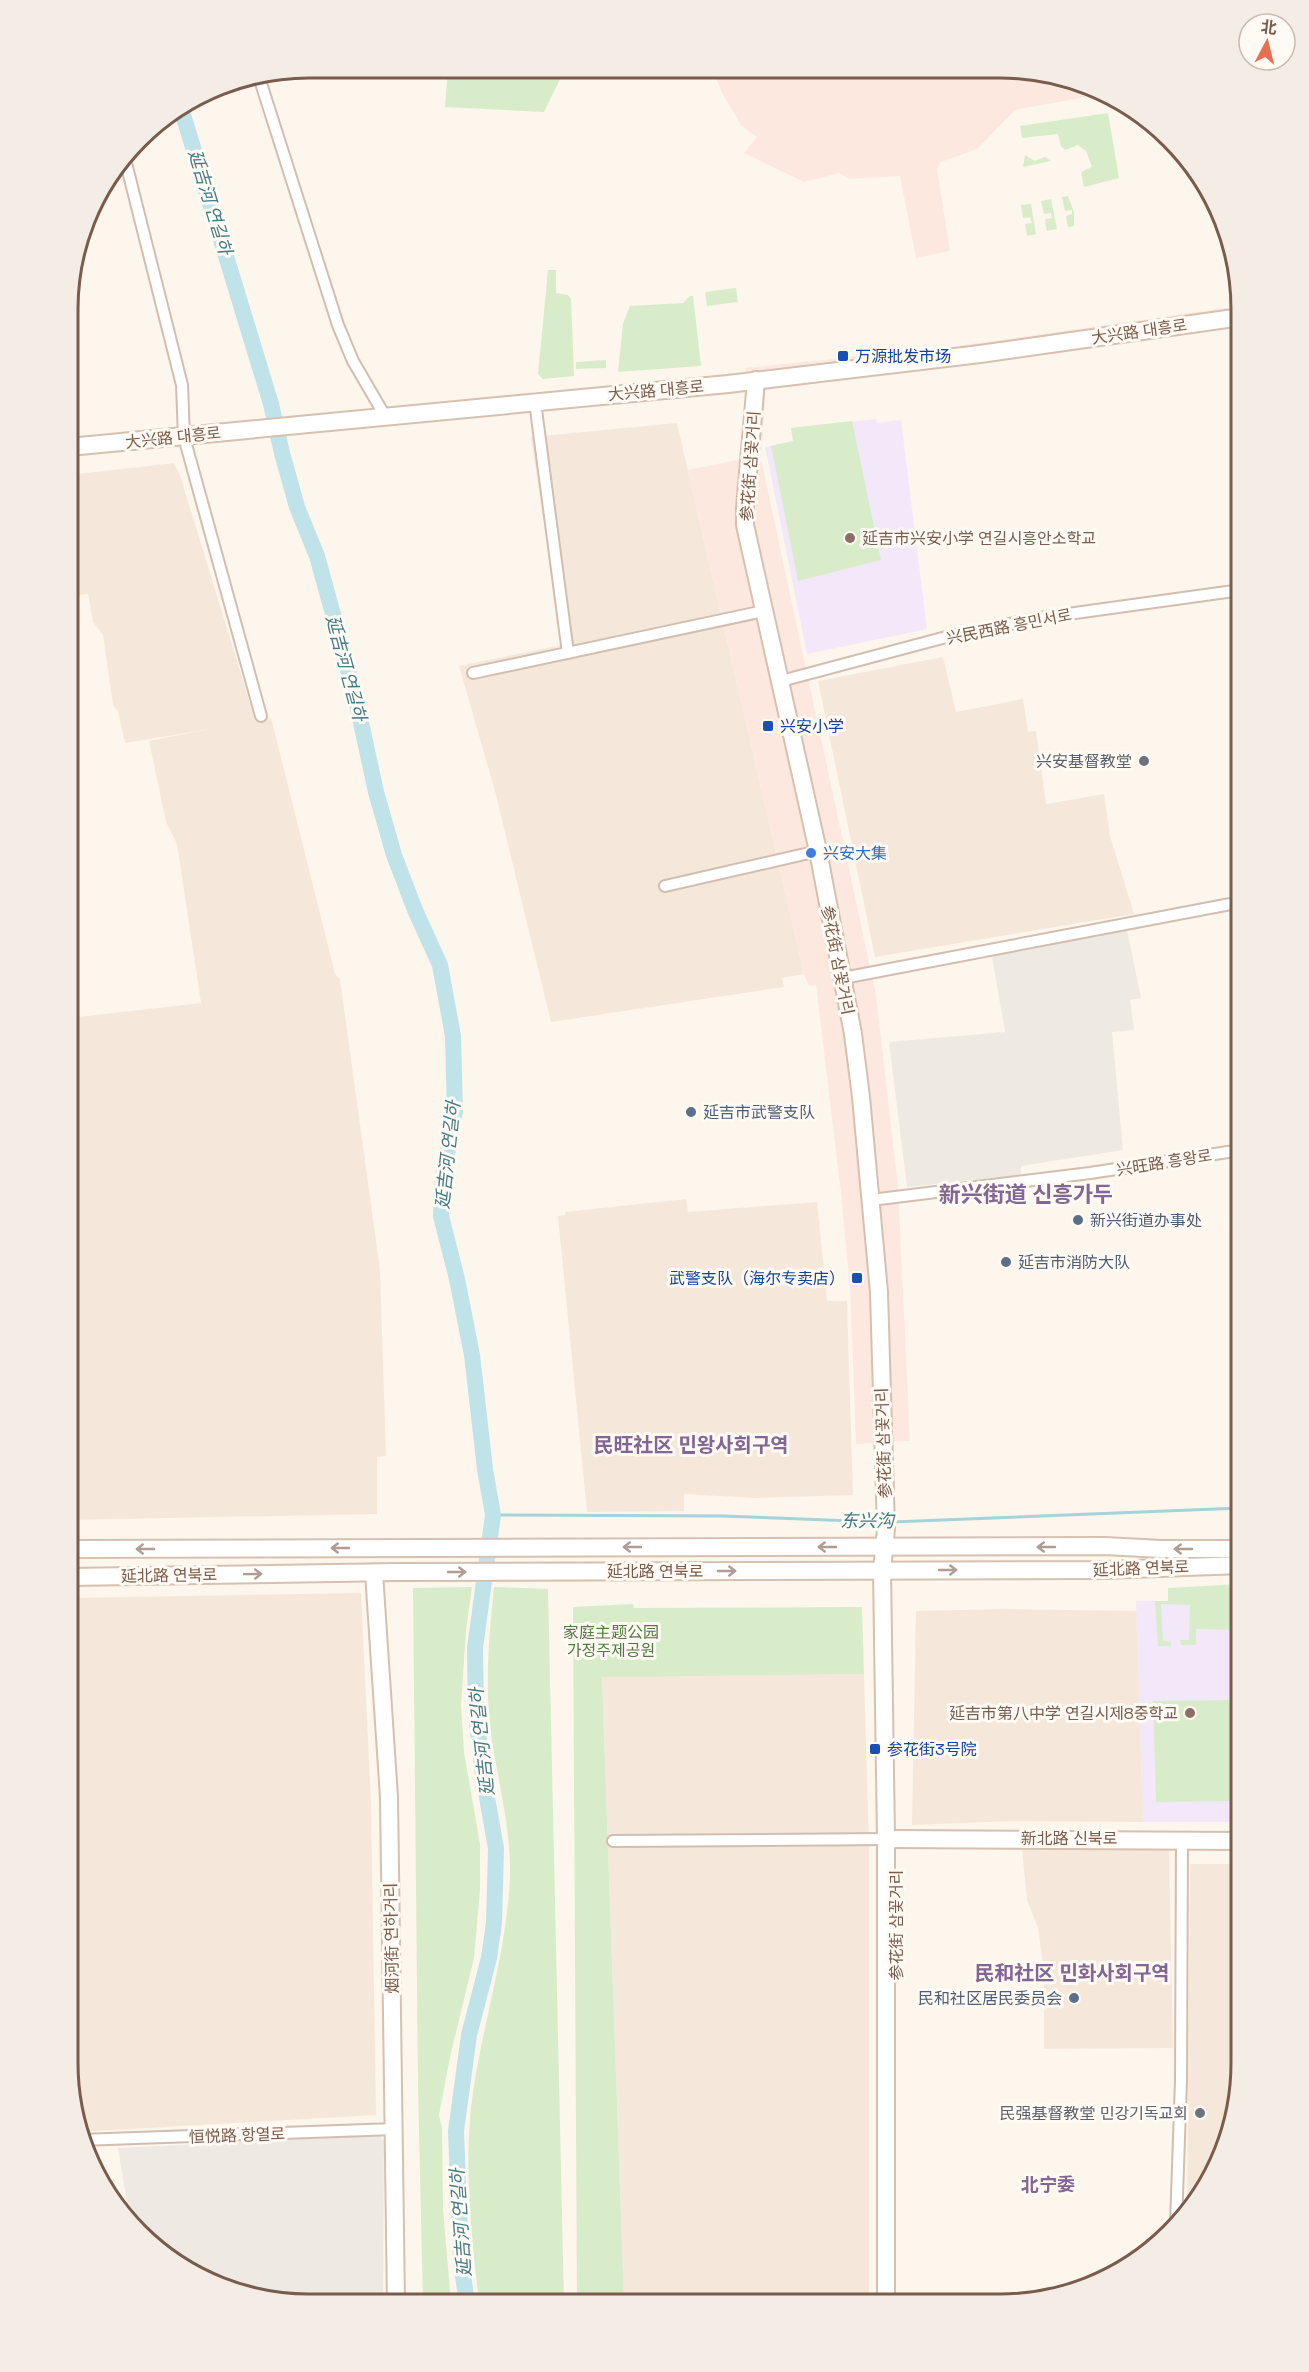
<svg xmlns="http://www.w3.org/2000/svg" width="1309" height="2372" viewBox="0 0 1309 2372" font-family="'Space Grotesk','Noto Sans SC','Noto Sans KR',sans-serif">
<rect width="100%" height="100%" fill="#fdf6ec"/>
<g fill="#f5e8da">
<path d="M677 423 804 974 782 978 784 987 551 1022 495 791 459 666 562 645 531 437Z"/>
<path d="M174 463 180 475 255 720 271 718 335 974 340 979 380 1270 386 1456 377 1457V1514L68 1520 69 1018 201 1003 177 844 166 822 149 741 210 729 125 743 118 711 113 705 103 635 93 622 88 594 69 596V475Z"/>
<path d="M943 657 956 712 1023 699 1028 732 1036 731 1046 804 1104 794 1110 836 1134 914 875 957 818 681Z"/>
<path d="M686 1199 688 1212 817 1202 827 1301H847L853 1495 754 1498 684 1494V1511L587 1512 558 1216 565 1215V1212Z"/>
<path d="M361 1593 371 1803 376 2115 79 2132 68 2063 70 1598Z"/>
<path d="M1006 1609 1137 1611 1143 1822 1013 1821 912 1825 916 1611Z"/>
<path d="M864 1674 869 1846V2304L624 2303 602 1676Z"/>
<path d="M1022 1849H1169L1173 2048 1044 2049V1973L1038 1928 1027 1900Z"/>
<path d="M1190 1864H1241V2079L1223 2155 1187 2215Z"/>
</g>
<g fill="#fde8e0">
<path d="M713 70 1047 72 1108 93 1015 110 977 149 941 162 937 169 950 251 916 258 900 176 849 179 839 173 804 182 744 153 757 137 741 125 722 93Z"/>
<path d="M1240 306 1241 326 766 390 761 459 876 995 898 1187 910 1441 856 1444 850 1288 841 1193 816 985 809 986 804 974 688 470 746 458 749 393 745 368 951 347Z"/>
</g>
<g fill="#efe9e4">
<path d="M1127 930 1141 998 1130 1000 1134 1030 1112 1032 1123 1150 1021 1166V1175L907 1187 889 1042 1005 1032 991 951Z"/>
<path d="M379 2135 384 2141 383 2303 277 2302 202 2280 150 2245 130 2222 118 2148Z"/>
</g>
<g fill="#f3e8fa">
<path d="M876 419 877 423 901 420 927 629 807 654 765 447 793 441 791 428Z"/>
<path d="M1136 1601H1241V1816H1233L1232 1822H1143Z"/>
</g>
<g fill="#d8ecc9">
<path d="M448 68 565 69 544 112 445 107Z"/>
<path d="M1108 113 1119 178 1084 187 1081 172 1092 167 1086 151 1078 145 1065 150 1061 146 1058 134 1022 138 1020 126Z"/>
<path d="M1025 155 1035 161 1045 157 1051 161 1023 167Z"/>
<path d="M1068 196 1074 212V226L1068 227 1066 216 1072 214V210L1065 211 1062 197Z"/>
<path d="M1051 199 1057 229 1047 231 1045 219 1052 218 1051 213 1044 214 1041 201Z"/>
<path d="M1031 204 1036 234 1027 236 1025 224 1032 223 1030 217 1023 218 1021 205Z"/>
<path d="M548 270H556V293L568 295 571 299 574 376 543 379 538 374Z"/>
<path d="M736 288 738 302 707 306 705 292Z"/>
<path d="M690 296H693L701 366 618 372 623 324 630 306 683 303Z"/>
<path d="M606 360V368L576 369V362Z"/>
<path d="M852 421 881 560 798 581 771 446 793 441 791 428Z"/>
<path d="M1241 1584V1630L1196 1629V1645H1181L1180 1640H1189L1190 1605 1161 1604 1163 1641 1171 1642V1646H1158L1155 1601H1168V1588Z"/>
<path d="M472 1587 466 1631 461 1705 464 1752 480 1844V1890L474 1958 450 2057 439 2115 442 2128 443 2208 451 2303H423L418 2087 413 1588Z"/>
<path d="M494 1587 548 1589 564 2303H479C472 2239 464 2173 471 2108 480 2030 507 1955 510 1876 511 1830 499 1786 492 1741 484 1689 489 1638 494 1587Z"/>
<path d="M633 1604 634 1608 862 1607 864 1674 602 1677 624 2301 577 2302 573 1607Z"/>
<path d="M1241 1700V1801L1156 1802 1153 1701Z"/>
</g>
<g fill="none" stroke-linecap="round" stroke-linejoin="round">
<g stroke="#a5d3da" stroke-width="3">
<path d="M493 1515 722 1516 880 1522"/>
<path d="M892 1522 1241 1508"/>
</g>
<path stroke="#bfe3e8" stroke-width="16" d="M181 108 271 404 282 453 297 507 317 556 336 625 357 704 376 792 394 855 415 910 440 965 453 1036 455 1111 443 1176 441 1216 457 1279 472 1355 485 1469 493 1515 475 1648 476 1713 483 1775 496 1848 494 1923 489 1958 469 2035 456 2131 461 2262 467 2303"/>
<g stroke="#d1beb0" stroke-width="14">
<g id="street">
<path d="M259 77 338 325 353 361 385 416"/>
<path d="M125 159 182 385 184 437 261 716"/>
<path d="M535 402 568 653"/>
<path d="M473 673 764 611"/>
<path d="M781 681 950 636 1039 618 1241 590"/>
<path d="M665 886 818 851"/>
<path d="M843 978 1241 902"/>
<path d="M871 1200 1090 1173 1241 1150"/>
<path d="M613 1841 886 1839"/>
<path d="M80 2140 395 2129"/>
<path d="M1176 2224 1181 2081 1182 1839"/>
</g>
</g>
<g stroke="#d6c0b0" stroke-width="20">
<g id="secondary">
<path d="M756 380 745 508V525L818 851 853 1034 861 1097 879 1292 886 1529 882 1570 886 1839V2304"/>
<path d="M69 447 728 384 980 354 1241 317"/>
<path d="M68 1549 1105 1546 1161 1549H1241"/>
<path d="M374 1573 389 1797 396 2303"/>
<path d="M68 1577 398 1572 1105 1570 1241 1565"/>
<path d="M886 1839 1241 1841"/>
</g>
</g>
<use href="#street" stroke="#fff" stroke-width="10"/>
<use href="#secondary" stroke="#fff" stroke-width="16"/>
</g>
<defs><path id="oneway-shaft" d="M-6 0H5M1.5-3L5.5 0L1.5 3" fill="none" stroke-width="1.6" stroke-linecap="round" stroke-linejoin="round" transform="scale(1.5)"/></defs>
<g stroke="#af9d94">
<use href="#oneway-shaft" transform="translate(632 1547) rotate(-180)"/>
<use href="#oneway-shaft" transform="translate(827 1547) rotate(-180)"/>
<use href="#oneway-shaft" transform="translate(1046 1547) rotate(180)"/>
<use href="#oneway-shaft" transform="translate(340 1548) rotate(180)"/>
<use href="#oneway-shaft" transform="translate(145 1549) rotate(180)"/>
<use href="#oneway-shaft" transform="translate(1183 1549) rotate(180)"/>
<use href="#oneway-shaft" transform="translate(948 1570)"/>
<use href="#oneway-shaft" transform="translate(727 1571)"/>
<use href="#oneway-shaft" transform="translate(457 1572)"/>
<use href="#oneway-shaft" transform="translate(253 1574) rotate(-1)"/>
</g>
<g fill="#1a4fb4" stroke="#fffaf3" stroke-width="2">
<rect x="837" y="350" width="12" height="12" rx="3"/>
<rect x="762" y="720" width="12" height="12" rx="3"/>
<rect x="851" y="1272" width="12" height="12" rx="3"/>
<rect x="869" y="1743" width="12" height="12" rx="3"/>
</g>
<g fill="#8d6e63" stroke="#fffaf3" stroke-width="2">
<circle cx="850" cy="538" r="6"/>
<circle cx="1190" cy="1713" r="6"/>
</g>
<g fill="#6b7280" stroke="#fffaf3" stroke-width="2">
<circle cx="1144" cy="761" r="6"/>
<circle cx="1200" cy="2113" r="6"/>
</g>
<circle fill="#3f7fe0" stroke="#fffaf3" stroke-width="2" cx="811" cy="853" r="6"/>
<g fill="#5c6f8a" stroke="#fffaf3" stroke-width="2">
<circle cx="691" cy="1112" r="6"/>
<circle cx="1078" cy="1220" r="6"/>
<circle cx="1006" cy="1262" r="6"/>
<circle cx="1074" cy="1998" r="6"/>
</g>
<g text-anchor="middle" stroke-width="6" stroke-linejoin="round" paint-order="stroke">
<g font-size="16" fill="#7a5c4d" stroke="#fffaf3">
<text transform="translate(1139 331) rotate(-8)" y="6">大兴路 대흥로</text>
<text transform="translate(656 390) rotate(-5)" y="6">大兴路 대흥로</text>
<text transform="translate(173 437) rotate(-6)" y="6">大兴路 대흥로</text>
<text transform="translate(750 466) rotate(-86)" y="6">参花街 삼꽃거리</text>
<text transform="translate(1009 626) rotate(-11)" y="6">兴民西路 흥민서로</text>
<text transform="translate(838 960) rotate(79)" y="6">参花街 삼꽃거리</text>
<text transform="translate(1164 1162) rotate(-9)" y="6">兴旺路 흥왕로</text>
<text transform="translate(883 1443) rotate(-92)" y="6">参花街 삼꽃거리</text>
<text transform="translate(1141 1568) rotate(-2)" y="6">延北路 연북로</text>
<text x="655" y="1577">延北路 연북로</text>
<text transform="translate(169 1575) rotate(-1)" y="6">延北路 연북로</text>
<text x="1069" y="1844">新北路 신북로</text>
<text transform="translate(896 1925) rotate(-90)" y="6">参花街 삼꽃거리</text>
<text transform="translate(391 1938) rotate(-91)" y="6">烟河街 연하거리</text>
<text transform="translate(237 2135) rotate(-2)" y="6">恒悦路 항열로</text>
</g>
<g font-size="16" fill="#164399" stroke="#fffaf3" text-anchor="start">
<text x="855" y="362">万源批发市场</text>
<text x="780" y="732">兴安小学</text>
<text x="845" y="1284" text-anchor="end">武警支队（海尔专卖店）</text>
<text x="887" y="1755">参花街3号院</text>
</g>
<g font-size="16" fill="#785e54" stroke="#fffaf3" text-anchor="start">
<text x="862" y="544">延吉市兴安小学 연길시흥안소학교</text>
<text x="1178" y="1719" text-anchor="end">延吉市第八中学 연길시제8중학교</text>
</g>
<g font-size="16" fill="#5b616d" stroke="#fffaf3" text-anchor="end">
<text x="1132" y="767">兴安基督教堂</text>
<text x="1188" y="2119">民强基督教堂 민강기독교회</text>
</g>
<g font-size="16" fill="#366cbe" stroke="#fffaf3" text-anchor="start">
<text x="823" y="859">兴安大集</text>
</g>
<g font-size="16" fill="#4e5e75" stroke="#fffaf3" text-anchor="start">
<text x="703" y="1118">延吉市武警支队</text>
<text x="1090" y="1226">新兴街道办事处</text>
<text x="1018" y="1268">延吉市消防大队</text>
<text x="1062" y="2004" text-anchor="end">民和社区居民委员会</text>
</g>
<g font-size="16" fill="#537a41" stroke="#fffaf3">
<text x="611" y="1638">家庭主题公园<tspan x="611" dy="18">가정주제공원</tspan></text>
</g>
<g font-size="18" font-style="italic" fill="#437c86" stroke="#fffaf3">
<text transform="translate(210 202) rotate(73)" y="6">延吉河 연길하</text>
<text transform="translate(346 668) rotate(75)" y="6">延吉河 연길하</text>
<text transform="translate(448 1155) rotate(-84)" y="6">延吉河 연길하</text>
<text x="867" y="1527">东兴沟</text>
<text transform="translate(482 1742) rotate(-96)" y="6">延吉河 연길하</text>
<text transform="translate(461 2223) rotate(-94)" y="6">延吉河 연길하</text>
</g>
<g font-size="18" font-weight="bold" fill="#846695" stroke="#fffaf3">
<text x="1048" y="2191">北宁委</text>
</g>
<g font-size="20" font-weight="bold" fill="#846695" stroke="#fffaf3">
<text x="691" y="1452">民旺社区 민왕사회구역</text>
<text x="1072" y="1980">民和社区 민화사회구역</text>
</g>
<g font-size="22" font-weight="bold" fill="#846695" stroke="#fffaf3">
<text x="1026" y="1202">新兴街道 신흥가두</text>
</g>
</g>
<path d="M0 0H1309V2372H0ZM309 78H1000A231 231 0 0 1 1231 309V2063A231 231 0 0 1 1000 2294H309A231 231 0 0 1 78 2063V309A231 231 0 0 1 309 78Z" fill="#f4ede6" fill-rule="evenodd"/>
<path fill="none" stroke="#7a5c4d" stroke-width="3" d="M309 78H1000A231 231 0 0 1 1231 309V2063A231 231 0 0 1 1000 2294H309A231 231 0 0 1 78 2063V309A231 231 0 0 1 309 78Z"/>
<g transform="translate(1267 42) rotate(7)"><circle r="28" fill="#fffaf3" stroke="#cabbb1" stroke-width="1.5"/>
<path d="M0-4.5L10 22L0 15L-10 22Z" fill="#e76f51"/>
<text y="-9" font-size="16" font-weight="bold" text-anchor="middle" fill="#7a5c4d">北</text>
</g>
</svg>
